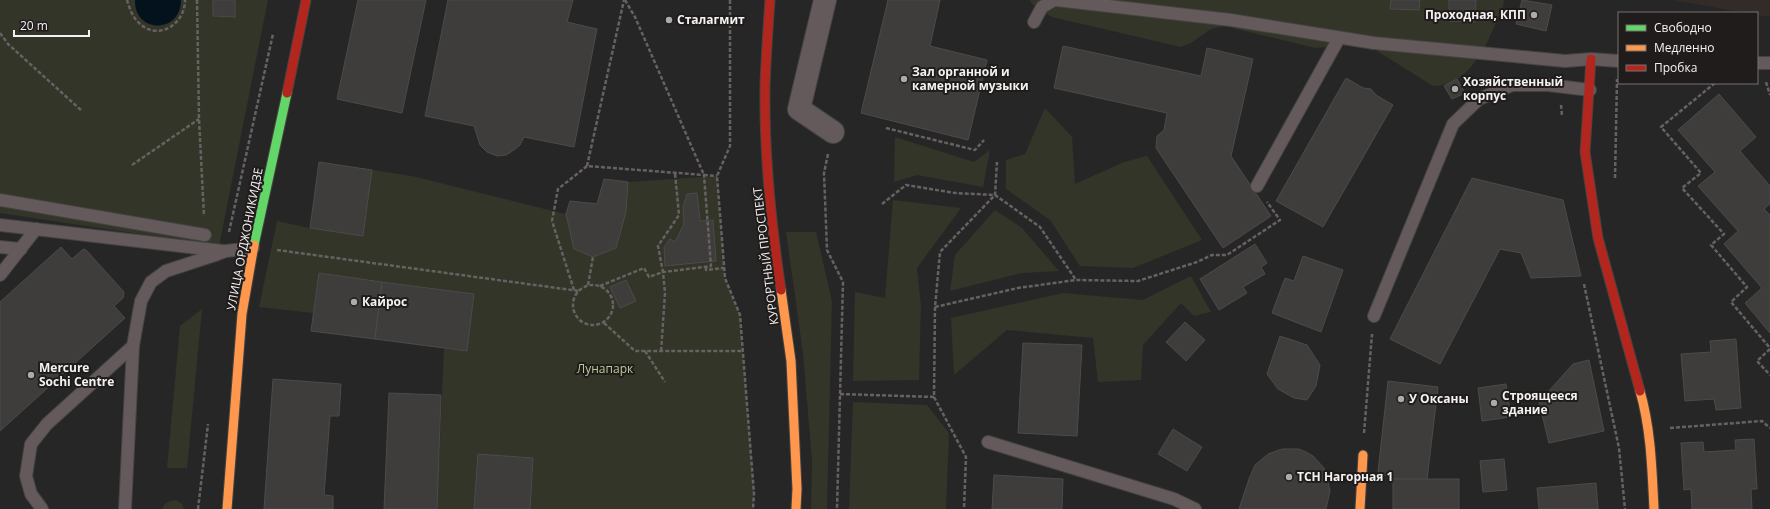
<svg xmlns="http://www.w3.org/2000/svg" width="1770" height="509" viewBox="0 0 1770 509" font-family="'Open Sans',sans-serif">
<rect width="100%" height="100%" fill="#272626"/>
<path fill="#332b28" d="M1673 0H1770V17L1757 15V13H1746Z"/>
<g fill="#323528">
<path d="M0 0H268L219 246 0 213Z"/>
<path d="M1030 0H1504L1503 6C1490 37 1473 86 1433 86L1374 49 1353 44 1315 48 1224 26 1211 29 1191 43 1181 47 1052 17 1032 4Z"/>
<path d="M1045 108 1072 137 1075 184 1124 162 1147 156 1202 240 1133 268 1080 266 1050 220 1006 189V160L1025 154Z"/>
<path d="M895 137 974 162 990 150 983 187 917 175 894 182Z"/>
<path d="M372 170 412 176 565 214 570 201 597 203 604 179 628 182 717 176 725 278 740 315 754 493 753 509H437L444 349 467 351 474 294 319 273 313 313 259 307 277 221 310 228 363 236Z"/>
<path d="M893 200 961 208 917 268 921 305 919 380 853 381 855 292 885 298Z"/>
<path d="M995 210 1022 228 1059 271 1022 273 950 291 955 255Z"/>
<path d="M786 232H816L832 301 827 509H811L812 461 803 353Z"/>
<path d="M1191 276 1211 312 1194 316 1181 303 1143 345 1141 380 1098 382 1093 338 1007 330 954 375 951 318 1063 293 1143 300Z"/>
<path d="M202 309 187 468H167L180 326Z"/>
<path d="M853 402 927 405 949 433 946 509H849Z"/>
<path d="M176 500 182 504 184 509H162C165 502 169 501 176 500Z"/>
</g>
<path fill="#04121e" d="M135 0H181C181 34 134 34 135 0Z"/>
<g fill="#3e3d3c" stroke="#4b4b4a">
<path d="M213 0H235V17L213 16Z"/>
<path d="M358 0H426L402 113 337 99Z"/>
<path d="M448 0H573L567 22 597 29 574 147 524 137 520 145 514 150 506 155 497 156 487 152 480 145 474 126 425 116Z"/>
<path d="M888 0H940L930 46 987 60 968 140 861 113Z"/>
<path d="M1391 0H1420L1419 10 1390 9Z"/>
<path d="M1449 0H1476L1475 22 1449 21Z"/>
<path d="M1522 0 1552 5 1546 31 1516 24Z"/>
<path d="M1063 46 1201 76 1207 48 1253 59 1231 156 1271 216 1223 248 1156 148 1157 136 1164 130 1167 113 1054 88Z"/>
<path d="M1346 78 1363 88 1371 89 1376 95 1393 105 1323 227 1276 201Z"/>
<path d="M1457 79 1465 93 1452 99 1444 86Z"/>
<path d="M1719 94 1756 137 1740 151 1770 186V204L1764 209 1770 215V333L1745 303 1762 288 1724 244 1738 231 1698 186 1715 172 1678 130Z"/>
<path d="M319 162 372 170 363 236 310 228Z"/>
<path d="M1472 178 1563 200 1581 276 1531 278 1521 253 1500 249 1440 364 1390 339Z"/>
<path d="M604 179 628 182 626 212 616 248 593 257 574 249 566 214 570 201 597 204Z"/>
<path d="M697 193 700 221 713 220 716 261 665 266 664 247 670 239 675 242 684 224 683 207 687 194Z"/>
<path d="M1255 244 1267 263 1261 267 1265 274 1243 287 1247 293 1219 310 1200 279Z"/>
<path d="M61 247 72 259 81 251 84 249 87 251 124 292 123 298 114 306 125 318 0 431V302Z"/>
<path d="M1303 256 1343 270 1321 332 1272 313 1285 278 1294 281Z"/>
<path d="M319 273 382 282 375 339 311 331Z"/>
<path d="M626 280 636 301 620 308 610 287Z"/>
<path d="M382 282 474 294 467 351 375 339Z"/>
<path d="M1185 322 1205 340 1186 361 1166 342Z"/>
<path d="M1280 336 1307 345 1320 365 1316 386 1307 400 1294 398 1278 389 1267 374Z"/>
<path d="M1736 339 1741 408 1716 410 1714 399 1685 401 1681 354 1711 352 1710 341Z"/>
<path d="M1023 343 1082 345 1077 436 1018 433Z"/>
<path d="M1589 360 1604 431 1549 443 1539 402 1573 364Z"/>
<path d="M273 379 341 384 339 416H330L324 495 333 496V509H264Z"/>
<path d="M1388 381 1438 387 1427 480 1393 479 1378 472Z"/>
<path d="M1506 384 1511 417 1482 421 1478 388Z"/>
<path d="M389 393 441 395 437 509H384Z"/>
<path d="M1173 429 1202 447 1187 471 1158 454Z"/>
<path d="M1754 439 1757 489H1751L1752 509H1692L1691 489 1684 490 1681 443 1703 442 1704 452 1736 450 1735 440Z"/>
<path d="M1282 449H1299L1306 452 1313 456 1324 468 1327 476 1330 491 1326 509H1239L1249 479 1255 465 1268 454Z"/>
<path d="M478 454 533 458 530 509H474Z"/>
<path d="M1504 459 1507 490 1483 492 1480 461Z"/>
<path d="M994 475 1063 479 1062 509H992Z"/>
<rect x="1393" y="479" width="66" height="30"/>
<path d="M1596 483 1598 509H1539L1537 488Z"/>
</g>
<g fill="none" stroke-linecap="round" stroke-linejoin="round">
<g stroke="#444342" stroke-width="14">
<g id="lane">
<path d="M1056 0 1231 20 1374 43 1565 61 1591 59 1619 61"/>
<path d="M1034 22 1042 7 1054 0"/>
<path d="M1757 63H1770"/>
<path d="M1257 186 1339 38"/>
<path d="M0 200 205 235"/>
<path d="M0 225 223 251"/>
<path d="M0 247 21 249"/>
<path d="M0 275 36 229"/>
<path d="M1374 316 1453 124 1479 99 1512 85H1548L1590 90"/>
<path d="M988 442 1174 499 1195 509"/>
<path d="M42 509 31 494 26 476 31 444 47 424 133 346 141 301 151 282 166 271 218 254 226 251 253 248"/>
<path d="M125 509 133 346"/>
</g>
</g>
<g stroke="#444342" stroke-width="24">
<path id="street" d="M825 0 799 109 833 132"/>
</g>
<g stroke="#444342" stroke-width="11">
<path id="fast" d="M254 245 287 93"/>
</g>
<g stroke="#444342" stroke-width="11">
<g id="slow">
<path d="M781 290 791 361 797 489 796 509"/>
<path d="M1640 391C1651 429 1652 470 1654 509"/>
<path d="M227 509 242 314 254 245"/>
<path d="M1360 509 1363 455"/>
</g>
</g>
<g stroke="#444342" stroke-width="11">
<g id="jam">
<path d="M770 0C768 28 766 57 765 86 764 153 771 223 781 290"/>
<path d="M1591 59 1585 152 1598 238 1640 391"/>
<path d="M287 93 306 0"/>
</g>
</g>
<g stroke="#676162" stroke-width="2.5" stroke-dasharray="4 2" stroke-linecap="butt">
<path d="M127 0C129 7 132 16 138 22 157 42 185 25 185 0"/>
<path d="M197 0 199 119 204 216"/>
<path d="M625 0 635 17 704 175 717 176"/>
<path d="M730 0V146L717 176 725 278 740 315 754 494 753 509"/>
<path d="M0 33 8 44 82 111"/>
<path d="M1766 82 1770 95"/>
<path d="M1715 83 1661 127 1701 173 1682 188 1724 234 1711 245 1747 287 1731 302 1770 348"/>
<path d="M1561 105 1562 116"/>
<path d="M886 128 975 150 984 140"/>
<path d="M828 154 824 173 827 250 843 282 837 509"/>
<path d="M132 165 199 119"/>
<path d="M587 166 624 0"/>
<path d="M1615 178 1617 79"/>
<path d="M882 204 906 185 955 193 995 195 1040 227 1076 280 1138 281 1197 262 1212 255H1227L1280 220 1267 202"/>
<path d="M229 232 273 34"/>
<path d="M277 250 579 291"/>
<path d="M706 267V270L723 268"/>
<path d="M1584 284 1619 448 1625 509"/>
<circle cx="593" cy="305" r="20"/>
<path d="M588 285 593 257"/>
<path d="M600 286 644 268 649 277 663 272 658 246 679 215 675 173"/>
<path d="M574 290 552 221 558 189 587 166 704 175 711 266 663 272 665 293 661 352"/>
<path d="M935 307 1018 288 1076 280"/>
<path d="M604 323 635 351H743"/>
<path d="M1770 349 1757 361 1770 375"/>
<path d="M645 351 665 382"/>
<path d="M840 394 934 397 935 307 940 252 995 195 997 162"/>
<path d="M934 397 966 457 964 509"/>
<path d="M1670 428 1762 421 1770 428"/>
<path d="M1364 433 1372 334"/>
<path d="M198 509 208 424"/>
</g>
<use href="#lane" stroke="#645a5b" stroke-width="12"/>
<use href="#street" stroke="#645a5b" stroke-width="22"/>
<use href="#fast" stroke="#63d668" stroke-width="9"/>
<use href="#slow" stroke="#ff974d" stroke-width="9"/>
<use href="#jam" stroke="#b3261e" stroke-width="9"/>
</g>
<g fill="#acabaa" stroke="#1f1c1b" stroke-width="1.5">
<circle cx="1534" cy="15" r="4"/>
<circle cx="669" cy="20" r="4"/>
<circle cx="904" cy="79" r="4"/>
<circle cx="1455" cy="89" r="4"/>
<circle cx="354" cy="302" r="4"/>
<circle cx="31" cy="375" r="4"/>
<circle cx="1401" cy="399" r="4"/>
<circle cx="1494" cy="403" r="4"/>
<circle cx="1289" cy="477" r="4"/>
</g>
<g text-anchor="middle" stroke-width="4" stroke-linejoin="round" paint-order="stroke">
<g font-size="12" font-weight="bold" fill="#f4f2f1" stroke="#1f1c1b" text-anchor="start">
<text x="1526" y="19" text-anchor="end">Проходная, КПП</text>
<text x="677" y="24">Сталагмит</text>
<text x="912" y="76">Зал органной и<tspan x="912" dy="14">камерной музыки</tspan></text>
<text x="1463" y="86">Хозяйственный<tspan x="1463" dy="14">корпус</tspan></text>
<text x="362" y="306">Кайрос</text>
<text x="39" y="372">Mercure<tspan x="39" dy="14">Sochi Centre</tspan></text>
<text x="1502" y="400">Строящееся<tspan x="1502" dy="14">здание</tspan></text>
<text x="1409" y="403">У Оксаны</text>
<text x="1297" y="481">ТСН Нагорная 1</text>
</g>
<g font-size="12" fill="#f4f2f1" stroke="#1f1c1b">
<text transform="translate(245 239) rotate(-79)" y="4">УЛИЦА ОРДЖОНИКИДЗЕ</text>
<text transform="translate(766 256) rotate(-97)" y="4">КУРОРТНЫЙ ПРОСПЕКТ</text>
</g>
<g font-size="12" fill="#bec995" stroke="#1f1c1b">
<text x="605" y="373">Лунапарк</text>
</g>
</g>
<rect x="1618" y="12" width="140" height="72" fill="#1f1c1b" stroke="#747271"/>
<rect x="1626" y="25" width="20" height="6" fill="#63d668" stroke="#747271"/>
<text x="1654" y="32" font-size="12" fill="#f4f2f1">Свободно</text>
<rect x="1626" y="45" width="20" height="6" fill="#ff974d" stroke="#747271"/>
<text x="1654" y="52" font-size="12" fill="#f4f2f1">Медленно</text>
<rect x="1626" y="65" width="20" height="6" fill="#b3261e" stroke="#747271"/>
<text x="1654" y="72" font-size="12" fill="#f4f2f1">Пробка</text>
<path d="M14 30v6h75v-6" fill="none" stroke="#f4f2f1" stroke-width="2"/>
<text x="20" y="30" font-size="12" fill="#f4f2f1" stroke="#1f1c1b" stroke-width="3" paint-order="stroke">20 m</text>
</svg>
